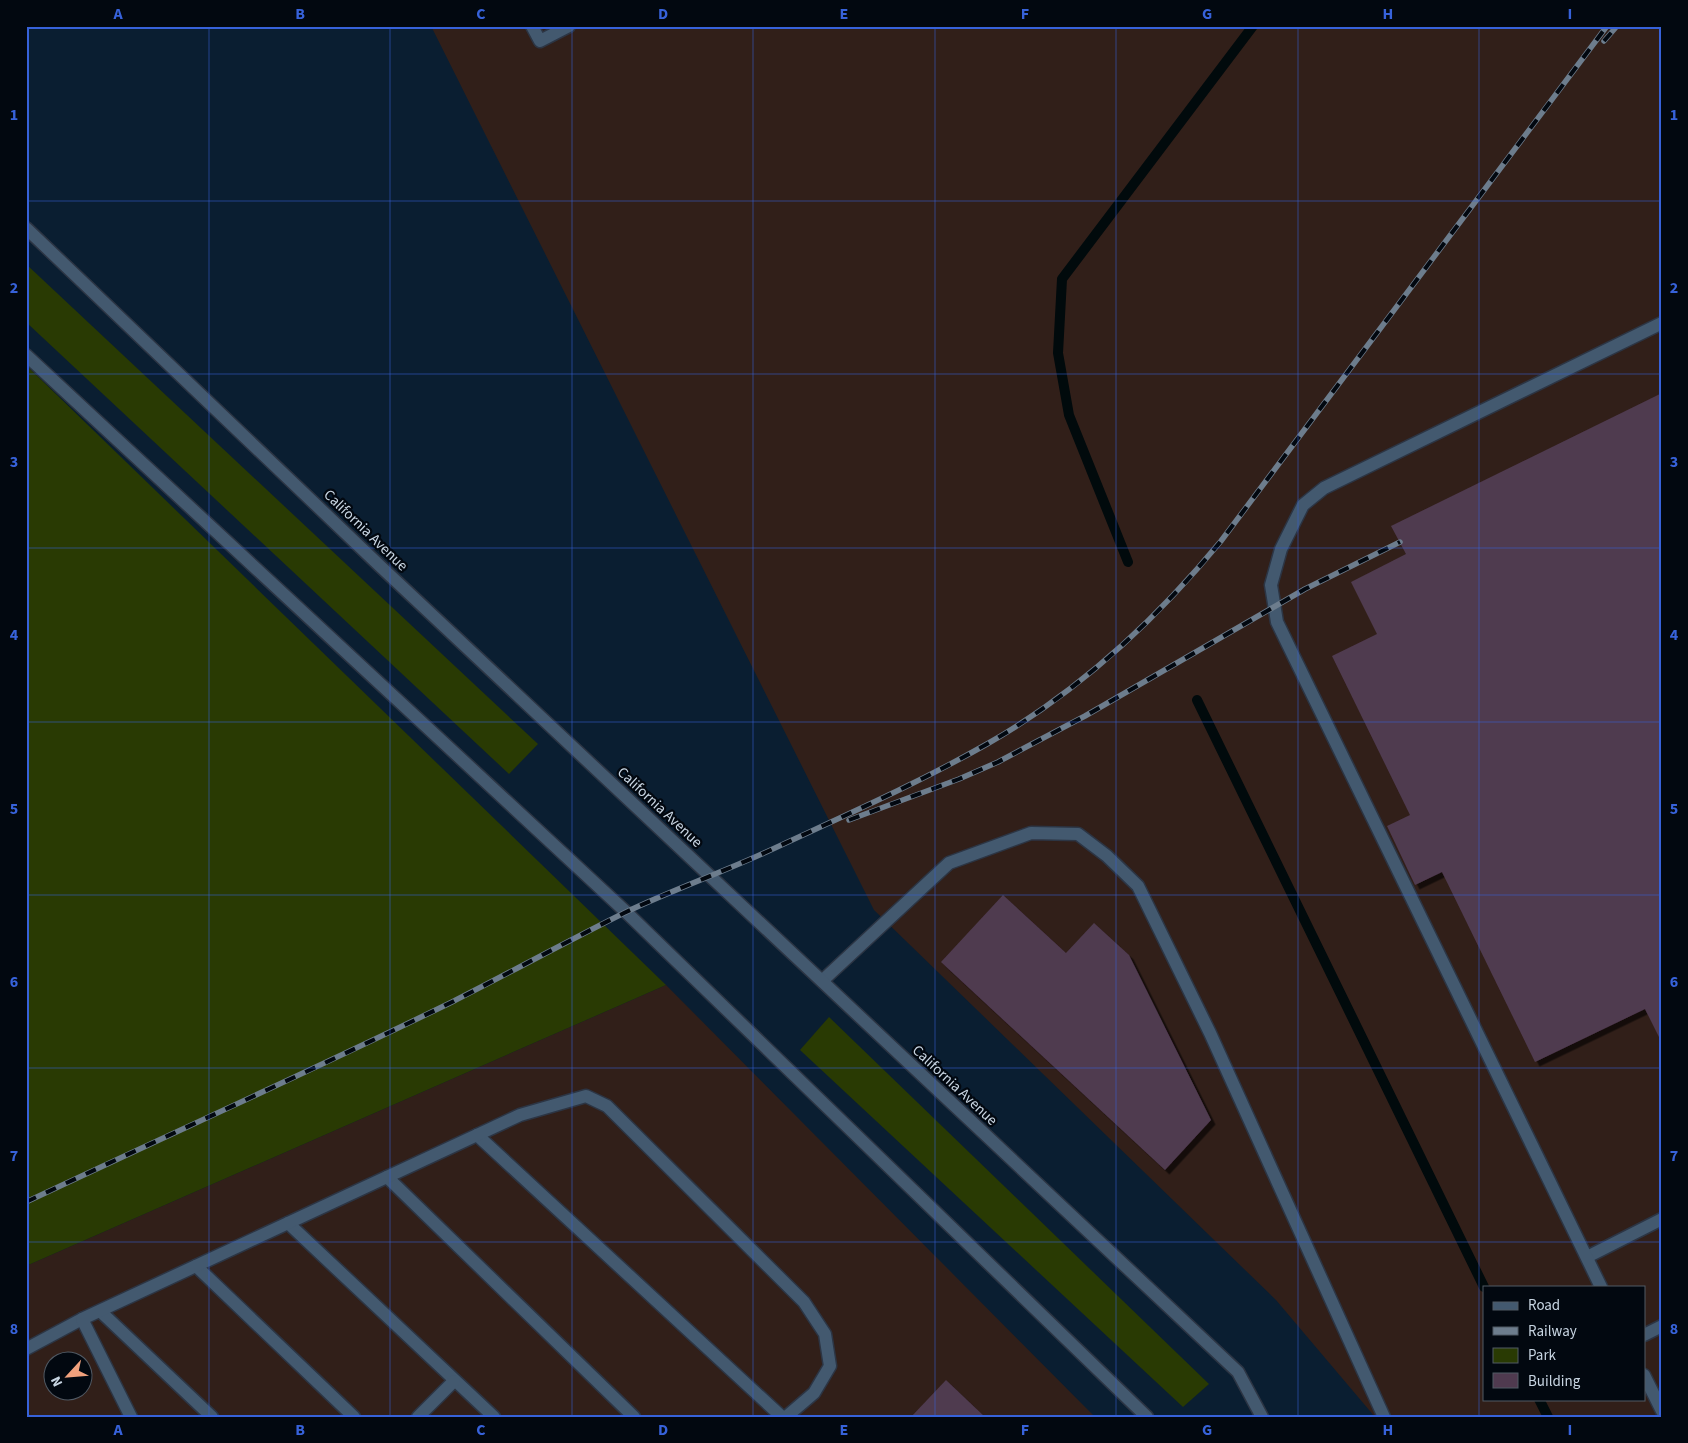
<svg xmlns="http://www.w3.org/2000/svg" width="1688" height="1443" viewBox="0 0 1688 1443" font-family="'Source Sans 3',sans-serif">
<defs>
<filter id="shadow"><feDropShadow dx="4.5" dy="4.5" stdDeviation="0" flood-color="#0009"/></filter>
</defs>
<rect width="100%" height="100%" fill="#0a1e31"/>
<g fill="#311f19" fill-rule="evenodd">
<path d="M431 26H1662V1417H1375L1276 1300 874 910ZM1484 1287H1644V1399H1484Z"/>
<path d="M666 985 1095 1417H26V1266ZM52 1360H82V1390H52Z"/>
</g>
<g fill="#293a03">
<path d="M26 264 538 744 509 774 26 322Z"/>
<path d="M26 365 666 985 26 1266Z"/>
<path d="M829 1017 1209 1384 1183 1407 800 1050Z"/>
</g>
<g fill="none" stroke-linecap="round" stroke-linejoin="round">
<g stroke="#010a0c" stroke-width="10">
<path d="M1128 562 1069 415 1058 353 1062 279 1253 26"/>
<path d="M1197 700 1484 1287"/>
<path d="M1539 1399 1548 1417"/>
</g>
</g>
<g fill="#4f3a4f" filter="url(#shadow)">
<path d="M1662 393V1043L1645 1009 1535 1062 1442 872 1415 885 1387 826 1410 815 1332 656 1377 634 1351 582 1406 554 1391 526Z"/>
<path d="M1003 895 1066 953 1094 923 1129 955 1211 1120 1165 1170 941 962Z"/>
<path d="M946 1380 985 1417H911Z"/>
</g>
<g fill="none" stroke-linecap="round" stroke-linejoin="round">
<g stroke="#2c3544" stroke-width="15">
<g id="lane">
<path d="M532 26 540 41 569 26"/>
<path d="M822 981 949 863 1031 833 1078 834 1107 856 1138 886 1210 1033 1384 1417"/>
<path d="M477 1135 782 1417"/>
<path d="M387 1177 634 1417"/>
<path d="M288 1223 494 1417"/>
<path d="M1587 1257 1662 1219"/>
<path d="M196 1266 354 1417"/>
<path d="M1601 1287 1277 622 1271 585 1281 549 1303 505 1324 488 1662 323"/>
<path d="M100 1311 212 1417"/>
<path d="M1644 1335 1662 1326"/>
<path d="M26 1349 82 1319"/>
<path d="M1644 1375 1662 1411"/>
<path d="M131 1417 82 1319 520 1115 586 1096 607 1106 804 1302 825 1334 830 1366 814 1393 786 1417"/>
<path d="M418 1417 454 1381"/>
</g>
</g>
<g stroke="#2c3544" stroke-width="15">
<g id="secondary">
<path d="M26 228 380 566 1238 1372 1262 1417"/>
<path d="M26 355 626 912 1147 1417"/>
</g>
</g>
<use href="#lane" stroke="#43596f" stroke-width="12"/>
<use href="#secondary" stroke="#43596f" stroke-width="12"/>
<g stroke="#6d7d8d" stroke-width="5.5">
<g id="rail">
<path d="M1604 41 1617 26"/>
<path d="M849 820 959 779 998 762 1085 716 1305 589 1400 542"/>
<path d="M26 1202C168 1135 311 1071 452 1002 509 973 566 942 624 913 670 891 718 874 764 853 839 818 915 785 987 744 1078 692 1155 621 1221 541L1607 26"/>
</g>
</g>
<use href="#rail" stroke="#020810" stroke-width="4" stroke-dasharray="11" stroke-linecap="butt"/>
</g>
<path fill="none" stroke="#3762da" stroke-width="1" stroke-opacity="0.55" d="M209 26V1417M390 26V1417M572 26V1417M753 26V1417M935 26V1417M1116 26V1417M1298 26V1417M1479 26V1417M26 201H1662M26 374H1662M26 548H1662M26 722H1662M26 895H1662M26 1068H1662M26 1242H1662"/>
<g text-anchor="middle" stroke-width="4.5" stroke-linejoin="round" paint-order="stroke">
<g font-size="15" fill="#c8d5e2" stroke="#020810">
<text transform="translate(366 530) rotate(44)" y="5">California Avenue</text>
<text transform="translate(660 807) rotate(43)" y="5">California Avenue</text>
<text transform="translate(955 1085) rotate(43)" y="5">California Avenue</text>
</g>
</g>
<rect width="1688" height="1443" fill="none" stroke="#020810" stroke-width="55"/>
<rect x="1483" y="1286" width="162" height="115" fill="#020810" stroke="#515a64"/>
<rect x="1493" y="1302" width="25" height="8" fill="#43596f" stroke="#515a64"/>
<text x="1528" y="1310" font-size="15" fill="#c8d5e2">Road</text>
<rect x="1493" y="1327" width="25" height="8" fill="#6d7d8d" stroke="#515a64"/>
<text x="1528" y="1336" font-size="15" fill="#c8d5e2">Railway</text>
<rect x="1493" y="1348" width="25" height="15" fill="#293a03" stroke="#515a64"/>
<text x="1528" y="1360" font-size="15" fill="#c8d5e2">Park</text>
<rect x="1493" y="1373" width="25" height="15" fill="#4f3a4f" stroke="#515a64"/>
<text x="1528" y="1386" font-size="15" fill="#c8d5e2">Building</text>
<g transform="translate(68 1376) rotate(244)"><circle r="24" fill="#020810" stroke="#515a64"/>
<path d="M0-4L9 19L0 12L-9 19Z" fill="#f1a17d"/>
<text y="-8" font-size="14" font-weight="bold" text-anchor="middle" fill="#c8d5e2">N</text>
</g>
<rect x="28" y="28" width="1632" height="1388" fill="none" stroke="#3762da" stroke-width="2"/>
<g font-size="16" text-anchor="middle" font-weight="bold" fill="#3762da">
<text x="118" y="19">A</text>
<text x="300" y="19">B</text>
<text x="481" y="19">C</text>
<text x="663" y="19">D</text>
<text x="844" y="19">E</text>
<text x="1025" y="19">F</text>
<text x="1207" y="19">G</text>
<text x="1388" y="19">H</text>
<text x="1570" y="19">I</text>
<text x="14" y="120">1</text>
<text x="1674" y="120">1</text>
<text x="14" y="293">2</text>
<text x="1674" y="293">2</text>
<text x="14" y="467">3</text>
<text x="1674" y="467">3</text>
<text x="14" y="640">4</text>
<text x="1674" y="640">4</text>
<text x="14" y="814">5</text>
<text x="1674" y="814">5</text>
<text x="14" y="987">6</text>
<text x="1674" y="987">6</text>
<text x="14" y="1161">7</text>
<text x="1674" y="1161">7</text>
<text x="14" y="1334">8</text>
<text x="1674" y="1334">8</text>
<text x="118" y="1435">A</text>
<text x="300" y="1435">B</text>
<text x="481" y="1435">C</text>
<text x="663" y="1435">D</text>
<text x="844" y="1435">E</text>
<text x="1025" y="1435">F</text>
<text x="1207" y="1435">G</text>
<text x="1388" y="1435">H</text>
<text x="1570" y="1435">I</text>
</g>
</svg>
